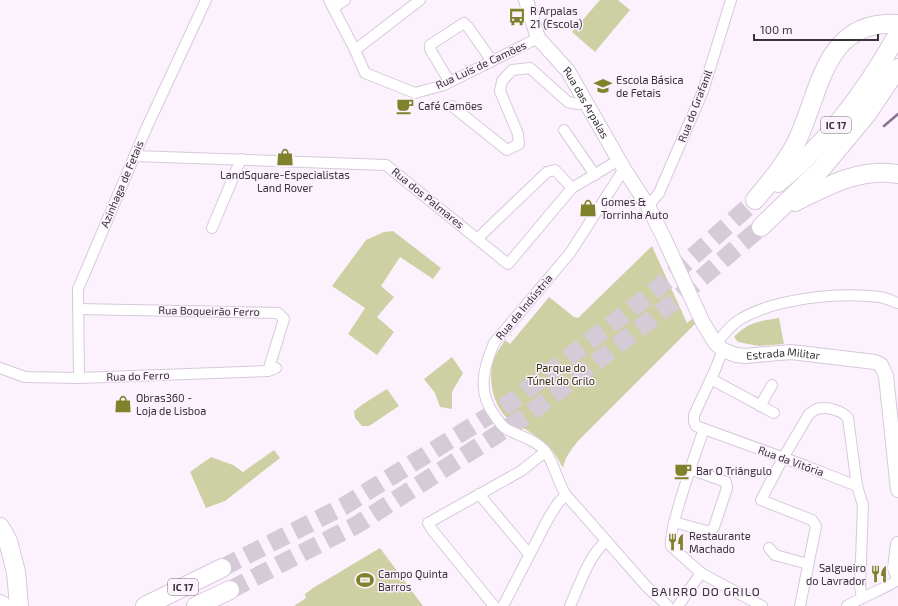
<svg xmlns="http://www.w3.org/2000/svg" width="898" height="606" viewBox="0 0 898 606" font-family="'Exo 2',sans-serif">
<rect width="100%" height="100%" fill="#fcf2fe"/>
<g fill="#cdd0a2">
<path d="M600 0H618L630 10 595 52 572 32Z"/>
<path d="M393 231 441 268 433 279 400 257 381 286 394 297 377 317 394 332 377 355 348 334 365 308 332 286 366 240 384 232Z"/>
<path d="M652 246 687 323 692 319 696 323 578 441C571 450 565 457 563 468 551 445 545 441 523 428 517 425 510 422 505 416 493 403 488 379 493 361 495 354 501 347 505 340L510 344 549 297 574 317 578 318Z"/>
<path d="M779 318 784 344 759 346 738 342 734 337C748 322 760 321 779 318Z"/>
<path d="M452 357 463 373 452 392V409L440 407 435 393 424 379Z"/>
<path d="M387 389 399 406 369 426H362L355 418 354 411 363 404Z"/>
<path d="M274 450 280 458 225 501 206 508 190 472 211 457 233 465 243 472Z"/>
<path d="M380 548 423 606H294L306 598 305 594 313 588Z"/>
</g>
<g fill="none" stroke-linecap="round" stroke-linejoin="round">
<path stroke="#8c7292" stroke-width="2.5" d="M884 126 898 114"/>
<g stroke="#d5cbd6" stroke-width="18" stroke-dasharray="18 9" stroke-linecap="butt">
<path d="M222 568 344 506 511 402 658 288 748 207"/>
<path d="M230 590 358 524 526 416 671 304 761 227"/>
</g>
<g stroke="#d8c8dc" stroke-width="12">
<g id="street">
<path d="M329 0 355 50 365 73 415 93 444 85 538 38"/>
<path d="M333 8 345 0"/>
<path d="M355 50 420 0"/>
<path d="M451 81 446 76 430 49V45L464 23 468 27 492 61"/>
<path d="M452 106 507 150 519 144 518 134 500 91 502 81 512 70 530 68 568 102 578 104 586 103"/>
<path d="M564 130 595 175"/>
<path d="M134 156 386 165 508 264 572 188 619 160"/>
<path d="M624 169 570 253 494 343C483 369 477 392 495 416 498 420 501 425 505 428 518 436 535 439 545 451 555 464 557 482 566 495L647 587 668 606"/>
<path d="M648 206 659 193 703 91 731 0"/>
<path d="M212 228 241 159"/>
<path d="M478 238 547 172 555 170 572 188"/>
<path d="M78 309 278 313 284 319 268 371"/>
<path d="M716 344C722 336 730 326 739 320 775 298 839 292 880 297 886 298 892 301 898 303"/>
<path d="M723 350 715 370 694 415V421L696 426 806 466 857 486 863 505 860 587 862 597"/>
<path d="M0 368 25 377 79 378 268 371 276 368"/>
<path d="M79 378 78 289 146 129 206 0"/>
<path d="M711 379 774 413"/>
<path d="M760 406 772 385"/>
<path d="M704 429C698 446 667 533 671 546L701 573 762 606"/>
<path d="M479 494 529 554"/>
<path d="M674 522 710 532 714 527 727 488 726 482 690 469"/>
<path d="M769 548 775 555 808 564"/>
<path d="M494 606 433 531 428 523 521 471 545 452"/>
<path d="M503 606 548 519 558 503 566 495"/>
<path d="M570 606C580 584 588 557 606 541"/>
<path d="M678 606 701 573"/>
<path d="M800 606 816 526 812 520 761 500 783 458 809 414C812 412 814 410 817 409 827 406 843 411 848 418L857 486"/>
<path d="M847 606C864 596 882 590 898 580"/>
</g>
</g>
<g stroke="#d8c8dc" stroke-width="16">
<g id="secondary">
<path id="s1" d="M526 0 538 38 568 71 624 169 648 206 663 236 703 323 716 344 723 350 736 355 745 356 791 352 875 362 881 365 886 376 898 490"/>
<path d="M898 544 895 568 898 576"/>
</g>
</g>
<g stroke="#d8c8dc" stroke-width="20">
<g id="highway">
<path d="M778 183C828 143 867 89 898 34"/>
<path d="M755 200C770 182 785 164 796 143 821 92 823 19 898 24"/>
<path d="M795 202C829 185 860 168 898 174"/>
<path d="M761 227 822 168 867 114 898 68"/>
<path d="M0 527 8 541 16 572 19 606"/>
<path d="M0 604 3 606"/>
<path d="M145 606 222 568"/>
<path d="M196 606 230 590"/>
</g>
</g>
<use href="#street" stroke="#fff" stroke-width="10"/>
<use href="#secondary" stroke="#fff" stroke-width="14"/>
<use href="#highway" stroke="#fff" stroke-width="18"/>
</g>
<defs>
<g id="bus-bare" transform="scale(1.38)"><path d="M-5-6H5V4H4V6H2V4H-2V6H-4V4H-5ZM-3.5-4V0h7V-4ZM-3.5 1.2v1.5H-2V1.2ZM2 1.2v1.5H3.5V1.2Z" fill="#7f812b" stroke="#fcf2fe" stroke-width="2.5" paint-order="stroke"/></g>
<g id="school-bare" transform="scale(1.38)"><path d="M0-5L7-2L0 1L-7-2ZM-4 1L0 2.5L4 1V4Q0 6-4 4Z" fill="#7f812b" stroke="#fcf2fe" stroke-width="2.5" paint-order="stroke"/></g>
<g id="cafe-bare" transform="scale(1.38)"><path d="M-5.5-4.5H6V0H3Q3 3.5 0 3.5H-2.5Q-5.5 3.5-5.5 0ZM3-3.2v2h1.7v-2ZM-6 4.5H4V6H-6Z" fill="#7f812b" stroke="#fcf2fe" stroke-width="2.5" paint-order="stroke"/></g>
<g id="shop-bare" transform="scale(1.38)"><path d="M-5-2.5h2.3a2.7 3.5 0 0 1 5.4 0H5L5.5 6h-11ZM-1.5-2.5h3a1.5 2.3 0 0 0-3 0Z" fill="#7f812b" stroke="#fcf2fe" stroke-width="2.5" paint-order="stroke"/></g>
<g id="restaurant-bare" transform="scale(1.38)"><path d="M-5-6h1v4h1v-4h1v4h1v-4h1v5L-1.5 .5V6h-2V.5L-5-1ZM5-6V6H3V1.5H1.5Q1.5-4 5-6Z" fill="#7f812b" stroke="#fcf2fe" stroke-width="2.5" paint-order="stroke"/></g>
<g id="stadium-bare" transform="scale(1.38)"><path d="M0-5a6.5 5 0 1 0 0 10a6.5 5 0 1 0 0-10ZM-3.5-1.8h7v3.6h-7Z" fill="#7f812b" stroke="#fcf2fe" stroke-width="2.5" paint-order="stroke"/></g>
</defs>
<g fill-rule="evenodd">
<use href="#bus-bare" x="517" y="17"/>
<use href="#school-bare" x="603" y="86"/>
<use href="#cafe-bare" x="405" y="106"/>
<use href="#shop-bare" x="285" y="157"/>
<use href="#shop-bare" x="588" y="208"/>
<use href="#shop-bare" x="123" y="404"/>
<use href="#cafe-bare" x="683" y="471"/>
<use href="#restaurant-bare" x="676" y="542"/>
<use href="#restaurant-bare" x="879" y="574"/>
<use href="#stadium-bare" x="365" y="580"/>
</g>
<g text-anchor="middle" stroke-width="3" stroke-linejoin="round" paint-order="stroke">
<g fill="#fcf2fe" stroke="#726b73" stroke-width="1">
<rect x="821" y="117" width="30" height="16" rx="3"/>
<rect x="168" y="579" width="30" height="16" rx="3"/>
</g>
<g font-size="10" font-weight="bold" fill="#373138">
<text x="836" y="129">IC 17</text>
<text x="183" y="591">IC 17</text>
</g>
<g font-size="11" fill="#373138" stroke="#fcf2fe" text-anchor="start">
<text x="530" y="15">R Arpalas<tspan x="530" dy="13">21 (Escola)</tspan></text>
<text x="616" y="84">Escola Básica<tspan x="616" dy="13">de Fetais</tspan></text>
<text x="418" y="110">Café Camões</text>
<text x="285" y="179" text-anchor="middle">LandSquare-Especialistas<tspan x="285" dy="13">Land Rover</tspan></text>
<text x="601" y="206">Gomes &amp;<tspan x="601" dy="13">Torrinha Auto</tspan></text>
<text x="136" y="402">Obras360 -<tspan x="136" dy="13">Loja de Lisboa</tspan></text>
<text x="696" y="475">Bar O Triângulo</text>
<text x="689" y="540">Restaurante<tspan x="689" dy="13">Machado</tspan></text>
<text x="866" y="572" text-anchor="end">Salgueiro<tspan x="866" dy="13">do Lavrador</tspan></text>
<text x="378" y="578">Campo Quinta<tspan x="378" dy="13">Barros</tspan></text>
</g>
<g font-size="11" fill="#373138" stroke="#fcf2fe">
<text transform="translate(481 65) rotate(-25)" y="4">Rua Luís de Camões</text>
<text dy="4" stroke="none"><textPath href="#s1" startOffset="121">Rua das Arpalas</textPath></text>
<text transform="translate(695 106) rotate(-69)" y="4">Rua do Grafanil</text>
<text transform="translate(122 184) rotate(-67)" y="4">Azinhaga de Fetais</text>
<text transform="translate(428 198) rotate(39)" y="4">Rua dos Palmares</text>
<text transform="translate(524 307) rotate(-50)" y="4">Rua da Indústria</text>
<text transform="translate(209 311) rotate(1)" y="4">Rua Boqueirão Ferro</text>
<text dy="4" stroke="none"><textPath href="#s1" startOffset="466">Estrada Militar</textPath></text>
<text transform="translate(138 376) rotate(-2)" y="4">Rua do Ferro</text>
<text transform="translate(791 461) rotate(20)" y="4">Rua da Vitória</text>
</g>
<g font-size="11" fill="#333408" stroke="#fcf2fe">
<text x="561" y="372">Parque do<tspan x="561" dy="13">Túnel do Grilo</tspan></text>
</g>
<g font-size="12" letter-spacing="1" fill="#373138" stroke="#fcf2fe">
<text x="706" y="596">BAIRRO DO GRILO</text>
</g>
</g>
<path d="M754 34v6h124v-6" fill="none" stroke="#373138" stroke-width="2"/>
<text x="760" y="34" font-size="12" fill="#373138" stroke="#fcf2fe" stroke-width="3" paint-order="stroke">100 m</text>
</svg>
